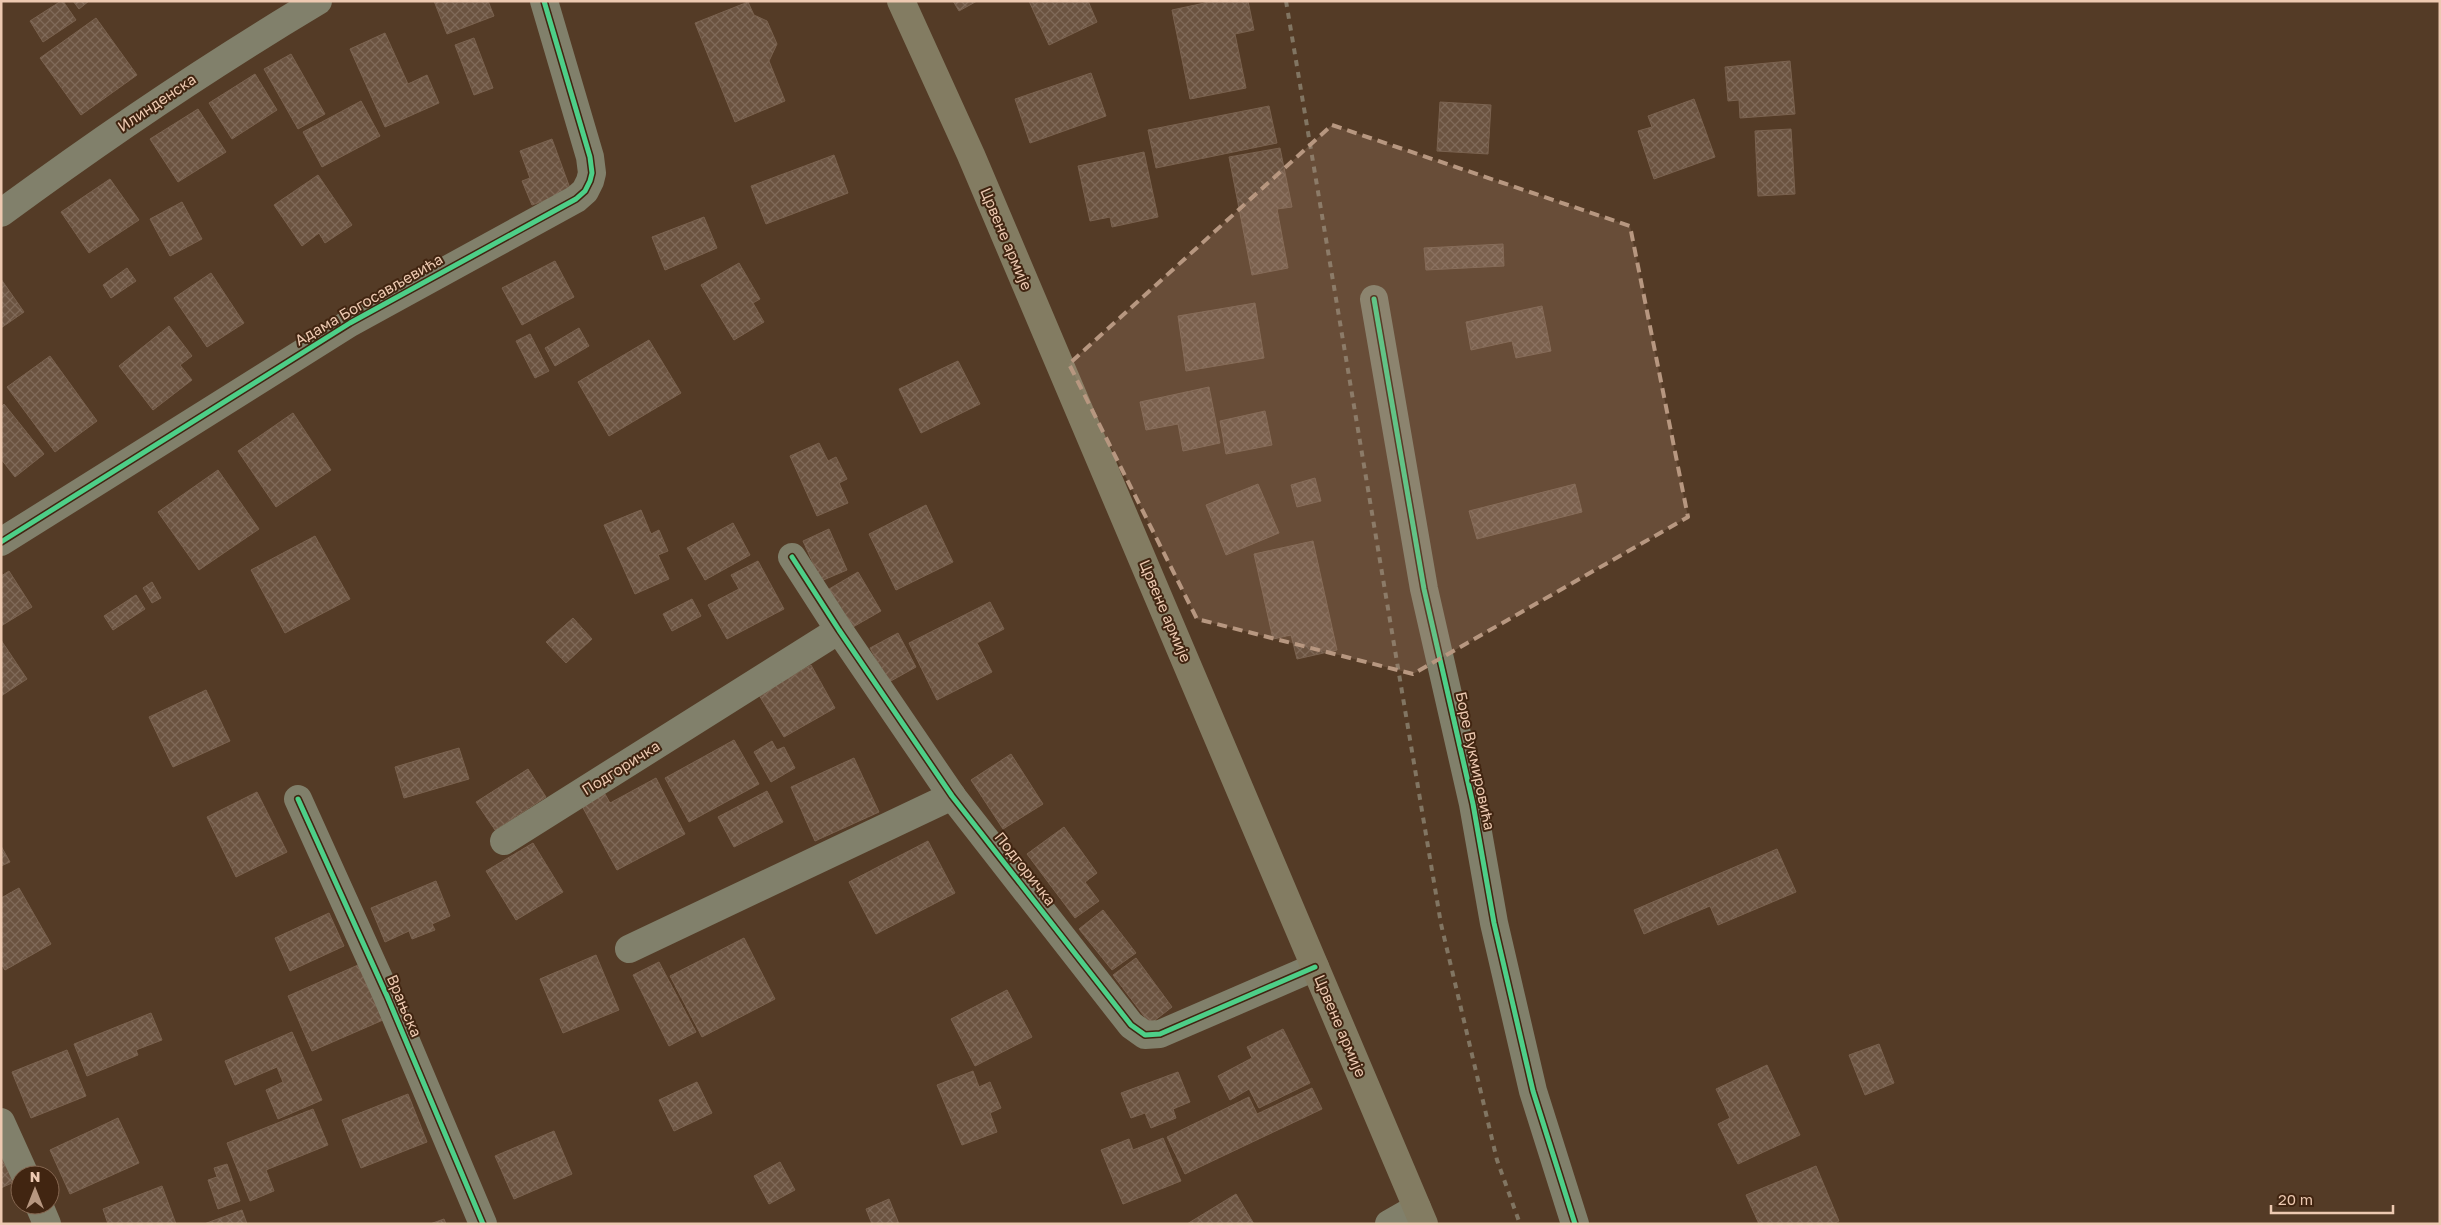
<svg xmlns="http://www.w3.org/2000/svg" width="2441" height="1225" viewBox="0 0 2441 1225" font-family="'Golos Text',sans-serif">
<defs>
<pattern id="building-cross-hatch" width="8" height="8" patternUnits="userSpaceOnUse" patternTransform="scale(1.25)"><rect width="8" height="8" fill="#6b5340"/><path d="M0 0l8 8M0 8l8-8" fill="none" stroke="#806a59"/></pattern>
</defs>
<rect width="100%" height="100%" fill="#543b26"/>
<g fill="url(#building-cross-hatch)" stroke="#7a624f">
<path d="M61 1H63L76 20 43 42 30 21Z"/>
<path d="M73 1H89L79 9Z"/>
<path d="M434 1H488L494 16 447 34Z"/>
<path d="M953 1H977L959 11Z"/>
<path d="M1029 1H1088L1097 22 1049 45Z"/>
<path d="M1214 1H1248L1254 30 1235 34 1246 88 1190 99 1172 10Z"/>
<path d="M748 2 754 15 767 21 777 44 769 61 785 101 735 122 695 23Z"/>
<path d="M96 18 137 75 81 115 40 58Z"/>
<path d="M385 33 408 84 427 75 439 103 385 127 350 49Z"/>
<path d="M474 38 493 88 474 95 455 45Z"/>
<path d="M291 54 325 114 298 129 264 69Z"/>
<path d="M1790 61 1795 114 1740 118 1739 100 1728 101 1725 67Z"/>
<path d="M1091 73 1106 116 1030 143 1015 99Z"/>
<path d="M255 74 277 110 232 139 209 103Z"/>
<path d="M1694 99 1715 157 1654 179 1638 131 1652 127 1648 116Z"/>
<path d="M361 101 380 136 322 167 303 132Z"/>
<path d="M1440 102 1491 105 1488 154 1437 151Z"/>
<path d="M1269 106 1277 143 1156 168 1148 130Z"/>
<path d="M198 109 226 152 178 182 150 139Z"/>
<path d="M1791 129 1795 194 1758 196 1755 131Z"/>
<path d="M552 139 571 191 532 205 522 181 530 178 520 151Z"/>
<path d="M1280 148 1292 207 1277 209 1288 268 1252 275 1229 157Z"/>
<path d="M1144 152 1158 217 1112 227 1110 217 1090 221 1078 166Z"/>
<path d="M834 155 848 193 766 224 751 186Z"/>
<path d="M318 175 352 225 325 243 319 233 302 246 274 205Z"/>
<path d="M110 179 139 220 89 253 61 212Z"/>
<path d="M182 202 202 239 170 256 150 219Z"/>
<path d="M704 217 717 248 665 270 652 237Z"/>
<path d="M1503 244 1504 266 1426 270 1424 248Z"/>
<path d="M555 261 574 297 522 325 502 288Z"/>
<path d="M739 263 760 299 753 303 764 322 734 340 701 285Z"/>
<path d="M127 268 136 281 111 298 103 285Z"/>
<path d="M211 273 244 323 207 347 174 298Z"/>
<path d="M1 279 24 312 1 328Z"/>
<path d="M1255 303 1264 358 1186 371 1178 316Z"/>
<path d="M1542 306 1551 351 1516 358 1512 341 1471 350 1466 322Z"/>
<path d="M169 326 192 356 180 365 192 380 153 410 119 366Z"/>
<path d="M579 328 589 346 555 366 545 348Z"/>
<path d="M530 334 549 371 535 378 516 341Z"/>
<path d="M649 340 681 393 609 436 578 382Z"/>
<path d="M50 356 97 421 55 452 7 387Z"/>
<path d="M958 361 980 404 921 433 899 389Z"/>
<path d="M1209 387 1220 443 1183 451 1178 424 1146 430 1140 402Z"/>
<path d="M4 404 44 454 15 477 1 459V407Z"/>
<path d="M1265 411 1272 445 1226 454 1220 421Z"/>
<path d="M293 413 331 470 276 507 238 451Z"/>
<path d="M819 443 828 461 836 457 847 479 839 483 848 503 817 516 790 456Z"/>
<path d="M218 470 259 529 199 570 158 512Z"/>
<path d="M1315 478 1321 501 1297 507 1291 485Z"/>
<path d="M1258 484 1279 533 1226 555 1206 505Z"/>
<path d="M1575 484 1582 512 1477 539 1469 511Z"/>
<path d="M926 505 953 562 896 590 869 534Z"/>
<path d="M641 510 651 534 659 530 668 551 658 555 669 579 635 594 604 525Z"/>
<path d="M733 523 750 555 705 580 687 548Z"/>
<path d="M829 529 847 570 821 581 803 541Z"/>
<path d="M315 536 350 599 285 633 251 570Z"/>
<path d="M1313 541 1337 650 1297 659 1291 635 1273 639 1254 554Z"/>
<path d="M758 561 784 609 727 639 708 605 739 589 731 575Z"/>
<path d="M9 571 32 607 1 626V576Z"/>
<path d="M858 572 881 611 846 631 824 592Z"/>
<path d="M152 582 161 598 152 603 143 588Z"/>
<path d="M136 595 145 609 113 630 104 616Z"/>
<path d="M692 599 701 616 672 631 663 614Z"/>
<path d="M990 602 1004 629 977 643 992 672 937 700 909 643Z"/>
<path d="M573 618 592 639 566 663 546 642Z"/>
<path d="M898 633 916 667 889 682 870 648Z"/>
<path d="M1 640 27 679 1 696Z"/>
<path d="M811 665 835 708 784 737 759 695Z"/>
<path d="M206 690 230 741 173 767 149 717Z"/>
<path d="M734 740 759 784 689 822 665 778Z"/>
<path d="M772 741 777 750 784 747 795 768 771 782 754 752Z"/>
<path d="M459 748 469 779 404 798 395 767Z"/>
<path d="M1011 754 1043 804 1003 829 971 780Z"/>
<path d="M854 758 879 812 815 841 791 787Z"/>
<path d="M528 769 546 797 495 830 476 802Z"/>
<path d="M656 778 685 834 617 870 582 806 605 794 610 803Z"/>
<path d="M767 791 783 822 734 847 718 817Z"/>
<path d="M257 792 287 852 236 877 207 817Z"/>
<path d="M1064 827 1097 873 1085 882 1099 901 1075 918 1027 854Z"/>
<path d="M928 841 955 893 876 934 849 882Z"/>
<path d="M533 843 563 892 516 920 486 871Z"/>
<path d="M1 846 10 862 1 866Z"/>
<path d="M1777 849 1796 892 1718 925 1710 906 1644 934 1634 910Z"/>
<path d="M436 881 450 916 432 924 435 930 412 939 409 931 385 942 371 908Z"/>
<path d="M19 888 51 944 5 970 1 964V898Z"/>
<path d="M1103 910 1136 953 1112 970 1079 929Z"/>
<path d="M329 913 344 946 290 971 275 938Z"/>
<path d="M744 938 775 999 702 1037 670 976Z"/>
<path d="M596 955 619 1010 563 1033 540 979Z"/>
<path d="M1136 958 1172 1007 1150 1024 1113 975Z"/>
<path d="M659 962 696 1032 669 1046 633 975Z"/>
<path d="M358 965 383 1020 312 1051 288 996Z"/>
<path d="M1007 990 1032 1037 975 1066 951 1019Z"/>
<path d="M151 1013 162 1040 136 1050 138 1055 87 1076 74 1044Z"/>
<path d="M1283 1029 1310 1083 1259 1108 1249 1089 1230 1100 1218 1076 1252 1058 1247 1047Z"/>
<path d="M292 1032 322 1100 278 1119 266 1090 283 1082 277 1067 235 1085 225 1061Z"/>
<path d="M1879 1044 1894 1083 1865 1095 1849 1055Z"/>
<path d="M67 1050 86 1096 31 1118 12 1072Z"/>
<path d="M1767 1065 1800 1135 1738 1164 1718 1124 1730 1118 1716 1089Z"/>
<path d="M973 1071 979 1087 990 1082 1001 1108 990 1113 997 1132 962 1145 937 1085Z"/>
<path d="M1178 1072 1190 1102 1173 1109 1176 1118 1151 1128 1145 1113 1131 1118 1121 1093Z"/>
<path d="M697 1082 712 1113 674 1131 659 1100Z"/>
<path d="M1312 1088 1322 1109 1185 1174 1167 1137 1249 1097 1257 1114Z"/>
<path d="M408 1094 427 1142 361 1168 342 1120Z"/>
<path d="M313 1109 328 1145 266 1170 274 1191 250 1201 227 1143Z"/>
<path d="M118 1118 139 1163 70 1194 50 1150Z"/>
<path d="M554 1131 572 1174 514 1199 495 1156Z"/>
<path d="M1163 1138 1181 1181 1123 1204 1101 1150 1129 1139 1133 1150Z"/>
<path d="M1 1156 14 1182 1 1188Z"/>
<path d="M780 1162 795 1190 769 1204 754 1176Z"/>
<path d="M227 1164 240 1201 218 1209 208 1180 217 1177 214 1168Z"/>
<path d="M1816 1166 1839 1221 1833 1224H1759L1746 1195Z"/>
<path d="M162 1186 176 1224H108L103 1209Z"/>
<path d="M1236 1194 1254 1224H1187Z"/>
<path d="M889 1199 899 1224H872L866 1209Z"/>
<path d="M242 1210 247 1224H204Z"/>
<path d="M444 1219 446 1224H430Z"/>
</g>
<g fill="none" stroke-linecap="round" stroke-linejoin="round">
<g stroke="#81806b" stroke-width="28">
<path d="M1 213C104 137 209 66 318 1"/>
<path d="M1374 299 1424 589 1473 804 1494 923 1533 1091 1575 1224"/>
<path d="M1 542 350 323 576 199 585 191 590 181 592 173 590 157 544 1"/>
<path d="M792 557 839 630 952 796 1131 1025 1145 1035 1160 1034 1315 967"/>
<path d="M298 799 387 996 483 1224"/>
<path d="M504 841 839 630"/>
<path d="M629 949 952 796"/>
<path d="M1 1122 25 1175"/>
<path d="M39 1205 47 1224"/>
<path d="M1389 1224 1417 1208"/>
</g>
<path stroke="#837c62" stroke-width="28" d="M901 1 971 155 1424 1224"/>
<path stroke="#817562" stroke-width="4" stroke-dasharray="6 6" stroke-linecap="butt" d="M1286 1 1441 924 1497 1160 1520 1224"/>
<g stroke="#412511" stroke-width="8">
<g id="cycleway">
<path d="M1374 299 1424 589 1473 804 1494 923 1533 1091 1575 1224"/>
<path d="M1 542 350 323 576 199 585 191 590 181 592 173 590 157 544 1"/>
<path d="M792 557 839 630 952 796 1131 1025 1145 1035 1160 1034 1315 967"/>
<path d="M298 799 387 996 483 1224"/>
</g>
</g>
<use href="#cycleway" stroke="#4dcf88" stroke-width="5"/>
</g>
<path fill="#b79780" fill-opacity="0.2" stroke="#b79780" stroke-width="4" stroke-dasharray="10 6" stroke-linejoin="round" d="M1332 125 1630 226 1688 517 1413 674 1197 619 1069 364Z"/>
<g text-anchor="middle" stroke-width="4" stroke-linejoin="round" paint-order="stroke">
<g font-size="15" fill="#edc9b1" stroke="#412511">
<text transform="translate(157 103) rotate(-34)" y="5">Илинденска</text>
<text transform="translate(1006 239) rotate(67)" y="5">Црвене армије</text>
<text transform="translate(369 300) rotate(-30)" y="5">Адама Богосављевића</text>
<text transform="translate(1165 611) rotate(67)" y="5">Црвене армије</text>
<text transform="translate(1475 761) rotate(78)" y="5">Боре Вукмировића</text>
<text transform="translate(621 768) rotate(-32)" y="5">Подгоричка</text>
<text transform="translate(1025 869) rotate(52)" y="5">Подгоричка</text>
<text transform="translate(404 1006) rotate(67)" y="5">Врањска</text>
<text transform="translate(1340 1026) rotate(67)" y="5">Црвене армије</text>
</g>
</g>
<rect width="2441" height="1225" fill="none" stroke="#edc9b1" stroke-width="5"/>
<g transform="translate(35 1190)"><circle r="24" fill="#412511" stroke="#866751"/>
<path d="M0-4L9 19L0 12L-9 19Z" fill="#b79780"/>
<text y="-8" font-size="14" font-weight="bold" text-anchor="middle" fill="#edc9b1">N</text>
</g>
<path d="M2271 1205v8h122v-8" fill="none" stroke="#edc9b1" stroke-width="2.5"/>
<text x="2278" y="1205" font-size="15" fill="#edc9b1" stroke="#412511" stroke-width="4" paint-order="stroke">20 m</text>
</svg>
